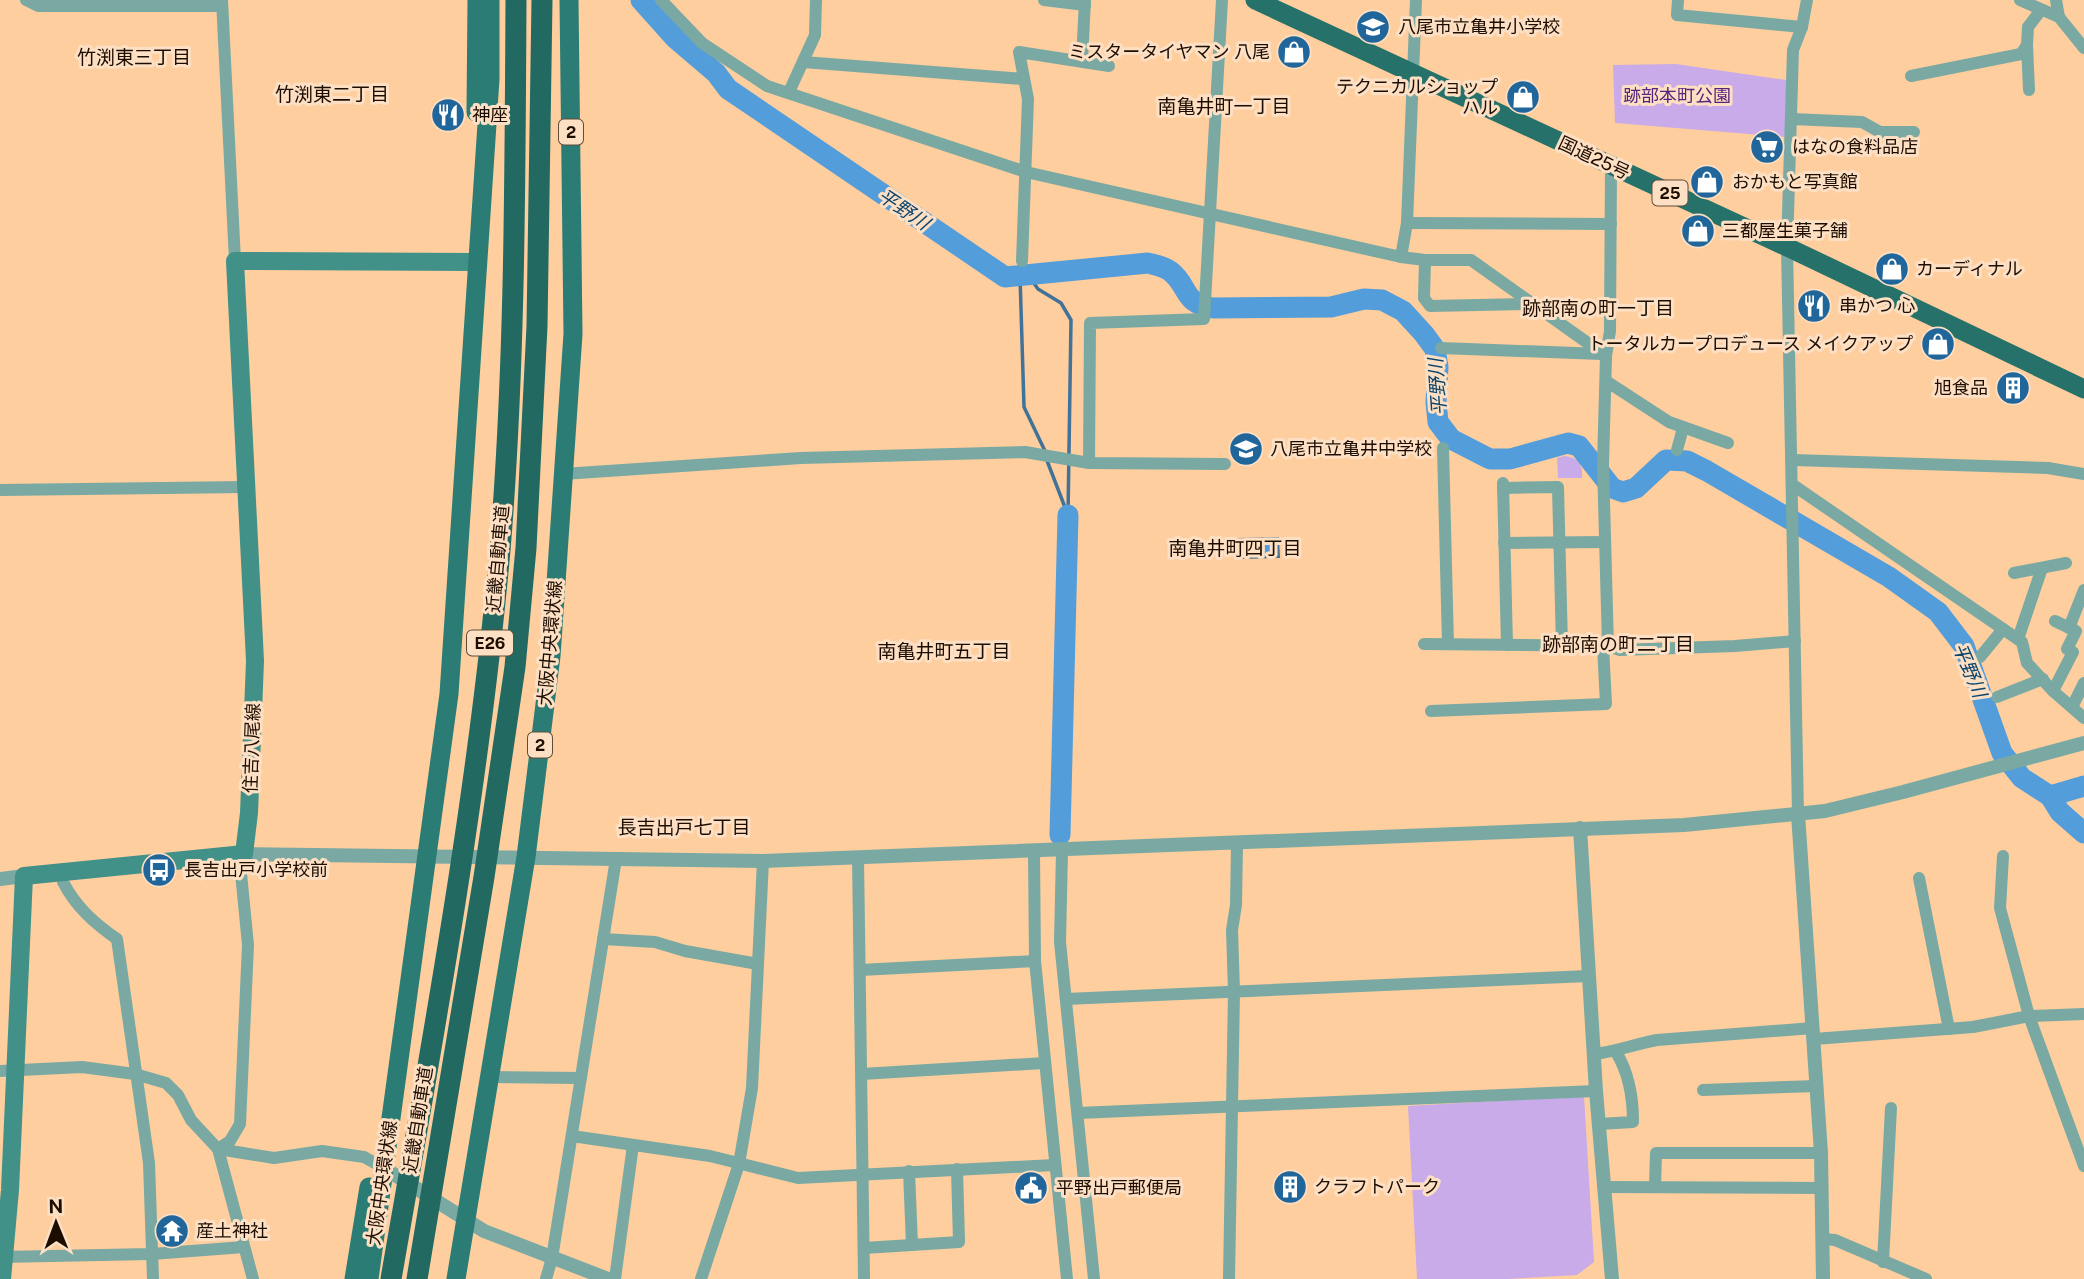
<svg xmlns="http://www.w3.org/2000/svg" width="2084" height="1279" viewBox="0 0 2084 1279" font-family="'Public Sans','Noto Sans JP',sans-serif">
<rect width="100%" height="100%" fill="#fece9f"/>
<g fill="#c8abe8">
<path d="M1676 64 1786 80V137L1615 123 1613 65Z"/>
<path d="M1564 456C1578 457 1583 464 1582 478H1558L1557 458Z"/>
<path d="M1584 1096 1594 1262 1577 1275 1508 1279H1417L1408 1106Z"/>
</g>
<path fill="#539dda" stroke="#437299" stroke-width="2" d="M1278 538 1279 557 1238 558V539Z"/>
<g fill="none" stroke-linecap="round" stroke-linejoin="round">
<g stroke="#437299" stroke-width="3.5">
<path d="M1028 275 1038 289 1061 303 1071 320 1068 515"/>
<path d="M1020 276 1024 407 1045 451"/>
<path d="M1046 458 1066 510"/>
</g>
<g stroke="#539dda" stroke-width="21">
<path d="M641 0 675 38 716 73 728 89 1005 277 1148 263C1155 265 1163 266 1170 271 1190 286 1181 303 1213 308L1331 307 1364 299 1382 300 1403 311 1424 334 1435 349 1438 367 1436 402 1438 422 1451 439 1490 459H1510L1568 443 1579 446 1612 488 1623 492 1636 488 1666 460 1687 461 1707 471 1889 577 1938 612 1964 646 2002 753 2022 778 2050 796 2084 786"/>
<path d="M2050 796 2060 812 2084 833"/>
<path d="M1060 835 1068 515"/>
</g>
<g stroke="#79a9a2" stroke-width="12">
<path d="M26 0 38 6H222"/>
<path d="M222 0 235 261"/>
<path d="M661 0 702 43 767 86 1026 172 1401 257 1425 260H1471L1606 356"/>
<path d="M1044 0 1085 5"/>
<path d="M1678 0 1677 15 1802 27"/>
<path d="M2020 0 2059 17 2084 48"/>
<path d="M2056 0 2059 17"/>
<path d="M1082 61 1085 0"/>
<path d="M803 62 1023 79"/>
<path d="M1911 76 2021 54 2027 45"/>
<path d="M2029 90 2027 45 2028 27 2041 10"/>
<path d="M789 92 815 35 816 0"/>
<path d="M1791 119 1862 122 1880 132H1914"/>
<path d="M1407 223 1611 224"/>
<path d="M1401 257 1407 223 1416 0"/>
<path d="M1425 260 1424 298 1430 306 1531 304"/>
<path d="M1022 261 1028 99 1019 52 1109 66"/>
<path d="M1441 348 1601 354"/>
<path d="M1606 381 1669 422 1728 443"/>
<path d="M1443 448 1448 644"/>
<path d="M1677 450 1683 428"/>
<path d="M1793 460 2048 468 2084 474"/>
<path d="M1089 463 1090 323 1204 319 1222 0"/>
<path d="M563 474 801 458 1025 452 1089 463 1225 464"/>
<path d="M1503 483 1507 645"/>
<path d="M1793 485 2022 642 2027 663 2053 691 2084 718"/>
<path d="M1503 488 1558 487 1562 646"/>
<path d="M0 490 245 487"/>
<path d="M1504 543 1605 542"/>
<path d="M2014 573 2066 563"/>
<path d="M2069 628 2084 590"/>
<path d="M2018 639 2042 568"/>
<path d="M1424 644 1608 646 1620 650 1735 646 1795 641"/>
<path d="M1608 646 1603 465 1606 356 1610 331 1611 165"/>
<path d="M1980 657 2003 629"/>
<path d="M2053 691 2073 652 2067 649 2076 631 2055 621"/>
<path d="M1997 697 2043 679"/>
<path d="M2072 707 2084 683"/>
<path d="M1431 711 1606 704 1603 646"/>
<path d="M1798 814 1787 247 1793 50 1802 27 1807 0"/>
<path d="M1062 851 1060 942 1094 1279"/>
<path d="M1034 852 1035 961 1067 1279"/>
<path d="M2003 856 2000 908 2029 1016 2084 1166"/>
<path d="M858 858 864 1279"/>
<path d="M1919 878 1949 1029"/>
<path d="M63 882C76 907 94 923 117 939L149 1163 153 1279"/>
<path d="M603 939 655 942 685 951 758 964"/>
<path d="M860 970 1035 961"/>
<path d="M1066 999 1589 976"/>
<path d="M1814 1039 1973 1027 2029 1016 2084 1014"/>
<path d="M1594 1054C1616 1052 1635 1044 1657 1040L1813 1028"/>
<path d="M0 1071 82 1067 135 1074 166 1083 178 1095 191 1120 218 1149 253 1279"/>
<path d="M862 1074 1044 1063"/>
<path d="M489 1077 581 1078"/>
<path d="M1703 1090 1817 1086"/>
<path d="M1078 1113 1596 1091"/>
<path d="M1599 1124 1633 1122C1633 1097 1629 1073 1616 1052"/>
<path d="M572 1136 710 1156 798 1178 1054 1165"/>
<path d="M218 1149 230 1141 240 1124 248 945 240 863 244 854"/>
<path d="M218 1149 274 1158 322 1151 364 1157 384 1168"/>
<path d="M909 1171 912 1245"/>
<path d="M1604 1187 1822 1188"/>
<path d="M1655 1187 1656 1153H1821"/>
<path d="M1822 1239 1835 1240 1926 1279"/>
<path d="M864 1248 959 1242 957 1169"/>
<path d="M0 1257 152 1254 244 1247"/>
<path d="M1883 1262 1891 1108"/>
<path d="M546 1279 552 1258 616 859"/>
<path d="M615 1279 633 1145"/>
<path d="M701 1279 739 1164 752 1088 763 861"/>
<path d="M1229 1279 1234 992 1232 930 1236 905 1237 844"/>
</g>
<g stroke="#79a9a2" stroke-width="14">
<path d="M1798 814 1821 1153 1823 1279"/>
<path d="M1580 828 1596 1091 1612 1279"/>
<path d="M244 854 763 861 1684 825 1825 811 1903 792 2084 743"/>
<path d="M0 879 24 876"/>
<path d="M384 1168 484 1231 608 1279"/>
</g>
<path stroke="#419188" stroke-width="18" d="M2 1279 10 1190 24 876 244 854 249 813 255 661 235 261 477 262"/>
<g stroke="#2a7c74" stroke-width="19">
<path d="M476 112 477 0"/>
<path d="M354 1279 369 1187"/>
<path d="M369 1279 449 694 490 79V0"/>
<path d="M456 1279 526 857 551 656 573 334 569 0"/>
</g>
<path stroke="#26726b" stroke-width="19" d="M1255 0 1787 247 2084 389"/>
<g stroke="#226962" stroke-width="21">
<path d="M391 1279C433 1037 478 795 500 550 515 367 515 183 516 0"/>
<path d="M417 1279 484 877 515 667 526 548 537 326 542 0"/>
</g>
</g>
<defs>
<g id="school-disc" transform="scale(1.75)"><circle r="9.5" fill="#20669b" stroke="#fddfc4"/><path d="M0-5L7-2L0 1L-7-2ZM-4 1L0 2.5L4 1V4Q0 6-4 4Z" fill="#fff"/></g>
<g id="shop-disc" transform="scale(1.75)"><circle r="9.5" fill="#20669b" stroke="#fddfc4"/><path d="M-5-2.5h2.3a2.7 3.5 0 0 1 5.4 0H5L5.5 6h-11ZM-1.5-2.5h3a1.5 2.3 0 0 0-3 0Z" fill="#fff"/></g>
<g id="restaurant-disc" transform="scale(1.75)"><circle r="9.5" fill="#20669b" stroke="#fddfc4"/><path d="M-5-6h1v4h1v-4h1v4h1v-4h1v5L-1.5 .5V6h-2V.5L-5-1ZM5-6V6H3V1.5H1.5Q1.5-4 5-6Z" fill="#fff"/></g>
<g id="supermarket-disc" transform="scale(1.75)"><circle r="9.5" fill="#20669b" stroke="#fddfc4"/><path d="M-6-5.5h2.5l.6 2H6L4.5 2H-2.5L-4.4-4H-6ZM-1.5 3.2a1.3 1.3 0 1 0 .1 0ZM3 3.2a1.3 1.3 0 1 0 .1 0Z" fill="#fff"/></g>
<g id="building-disc" transform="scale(1.75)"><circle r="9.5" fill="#20669b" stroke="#fddfc4"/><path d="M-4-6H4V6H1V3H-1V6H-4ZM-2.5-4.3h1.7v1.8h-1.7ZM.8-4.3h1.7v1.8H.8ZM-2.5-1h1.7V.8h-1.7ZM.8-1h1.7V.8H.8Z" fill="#fff"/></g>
<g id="bus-disc" transform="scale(1.75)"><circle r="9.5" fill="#20669b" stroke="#fddfc4"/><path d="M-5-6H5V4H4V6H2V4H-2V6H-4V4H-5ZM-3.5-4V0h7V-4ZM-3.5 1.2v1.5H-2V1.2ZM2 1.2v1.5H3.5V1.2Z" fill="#fff"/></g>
<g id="civic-disc" transform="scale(1.75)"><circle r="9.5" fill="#20669b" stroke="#fddfc4"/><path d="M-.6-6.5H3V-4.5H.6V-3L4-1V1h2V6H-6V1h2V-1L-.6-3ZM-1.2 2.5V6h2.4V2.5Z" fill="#fff"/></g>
<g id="temple-disc" transform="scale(1.75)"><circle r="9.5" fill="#20669b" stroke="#fddfc4"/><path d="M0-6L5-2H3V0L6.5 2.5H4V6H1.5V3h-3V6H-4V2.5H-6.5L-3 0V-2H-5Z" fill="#fff"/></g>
</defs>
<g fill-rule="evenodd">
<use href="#school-disc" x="1373" y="27"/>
<use href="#shop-disc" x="1294" y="52"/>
<use href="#shop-disc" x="1523" y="97"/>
<use href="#restaurant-disc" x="448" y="115"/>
<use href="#supermarket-disc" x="1767" y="147"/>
<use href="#shop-disc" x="1707" y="182"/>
<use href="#shop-disc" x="1698" y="231"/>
<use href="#shop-disc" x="1892" y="269"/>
<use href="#restaurant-disc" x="1814" y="306"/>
<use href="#shop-disc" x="1938" y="344"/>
<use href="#building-disc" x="2013" y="388"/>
<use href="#school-disc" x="1246" y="449"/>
<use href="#bus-disc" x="159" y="870"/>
<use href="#building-disc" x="1290" y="1187"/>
<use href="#civic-disc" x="1031" y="1188"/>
<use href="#temple-disc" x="172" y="1231"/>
</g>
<g text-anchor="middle" stroke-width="6" stroke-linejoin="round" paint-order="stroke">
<g fill="#fddfc4" stroke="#604c3b" stroke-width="2">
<rect x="559" y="119.5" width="24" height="25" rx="5"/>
<rect x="1652.5" y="180.5" width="35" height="25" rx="5"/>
<rect x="467" y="630.5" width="46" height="25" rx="5"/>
<rect x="528" y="732.5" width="24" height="25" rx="5"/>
</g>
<g font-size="16" font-weight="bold" fill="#1d0d00">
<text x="571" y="138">2</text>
<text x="1670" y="199">25</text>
<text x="490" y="649">E26</text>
<text x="540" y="751">2</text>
</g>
<g font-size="18" fill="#1d0d00" stroke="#fddfc4" text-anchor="start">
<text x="1398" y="33">八尾市立亀井小学校</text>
<text x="1270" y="58" text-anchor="end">ミスタータイヤマン 八尾</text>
<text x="1498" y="93" text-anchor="end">テクニカルショップ<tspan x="1498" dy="21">ハル</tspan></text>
<text x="472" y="121">神座</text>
<text x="1792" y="153">はなの食料品店</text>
<text x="1732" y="188">おかもと写真館</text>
<text x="1722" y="237">三都屋生菓子舗</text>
<text x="1916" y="275">カーディナル</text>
<text x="1839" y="312">串かつ 心</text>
<text x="1913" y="350" text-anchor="end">トータルカープロデュース メイクアップ</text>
<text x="1988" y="394" text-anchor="end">旭食品</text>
<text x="1270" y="455">八尾市立亀井中学校</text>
<text x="184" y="876">長吉出戸小学校前</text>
<text x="1314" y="1193">クラフトパーク</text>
<text x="1056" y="1194">平野出戸郵便局</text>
<text x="196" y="1237">産土神社</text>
</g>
<g font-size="18" fill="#56247e" stroke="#fddfc4">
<text x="1677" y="102">跡部本町公園</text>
</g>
<g font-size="18" fill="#1d0d00" stroke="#fddfc4">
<text transform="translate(1594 158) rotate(25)" y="6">国道25号</text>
<text transform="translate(498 559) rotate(-85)" y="6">近畿自動車道</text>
<text transform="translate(550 643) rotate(-85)" y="6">大阪中央環状線</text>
<text transform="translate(252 748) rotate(-88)" y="6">住吉八尾線</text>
<text transform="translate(418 1120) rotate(-81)" y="6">近畿自動車道</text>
<text transform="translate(382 1183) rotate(-82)" y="6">大阪中央環状線</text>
</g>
<g font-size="19" fill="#1d0d00" stroke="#fddfc4">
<text x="134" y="64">竹渕東三丁目</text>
<text x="332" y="101">竹渕東二丁目</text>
<text x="1224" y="113">南亀井町一丁目</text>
<text x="1598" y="315">跡部南の町一丁目</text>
<text x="1235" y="555">南亀井町四丁目</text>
<text x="1618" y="651">跡部南の町二丁目</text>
<text x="944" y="658">南亀井町五丁目</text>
<text x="684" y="834">長吉出戸七丁目</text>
</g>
<g font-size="19" font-style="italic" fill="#0c456d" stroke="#fddfc4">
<text transform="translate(904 209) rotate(34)" y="7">平野川</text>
<text transform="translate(1437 387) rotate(-94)" y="7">平野川</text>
<text transform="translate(1970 670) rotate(67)" y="7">平野川</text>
</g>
</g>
<g transform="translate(56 1223) rotate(359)" stroke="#fddfc4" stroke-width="5" paint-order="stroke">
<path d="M0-5L12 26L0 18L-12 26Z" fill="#1d0d00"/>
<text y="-10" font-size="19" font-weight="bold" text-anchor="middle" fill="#1d0d00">N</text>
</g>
</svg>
